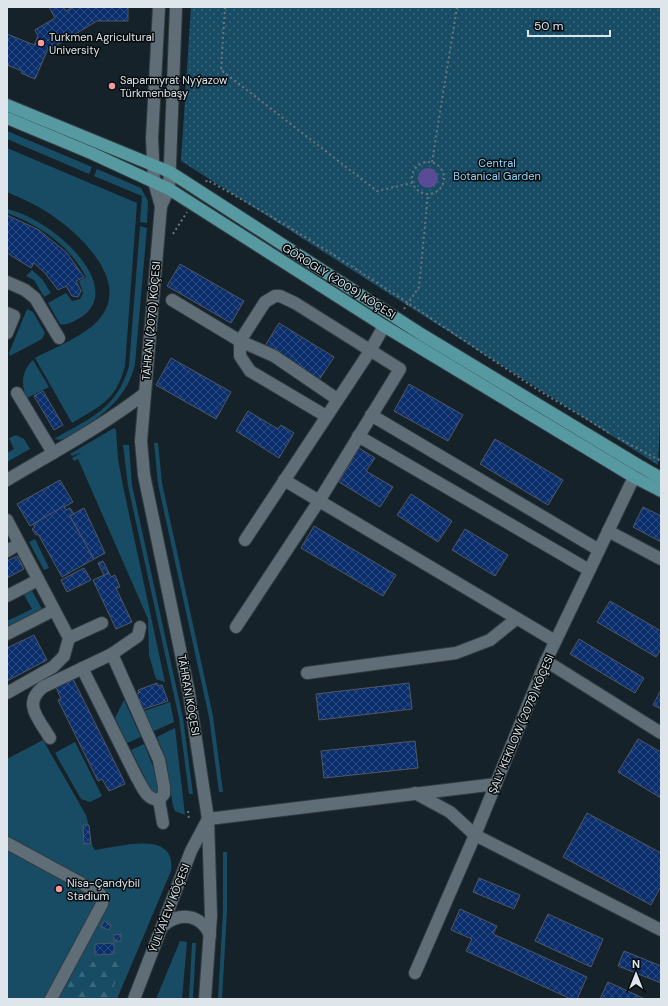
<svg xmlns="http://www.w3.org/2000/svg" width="668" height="1006" viewBox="0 0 668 1006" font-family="'DM Sans',sans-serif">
<defs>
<pattern id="forest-firs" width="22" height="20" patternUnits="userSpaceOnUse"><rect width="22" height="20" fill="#184c64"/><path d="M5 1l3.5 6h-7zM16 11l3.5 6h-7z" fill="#39667a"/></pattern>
<pattern id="park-dots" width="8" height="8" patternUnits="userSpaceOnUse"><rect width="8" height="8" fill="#184c64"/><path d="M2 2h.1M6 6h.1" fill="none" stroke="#39667a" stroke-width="1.8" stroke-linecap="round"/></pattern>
<pattern id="building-cross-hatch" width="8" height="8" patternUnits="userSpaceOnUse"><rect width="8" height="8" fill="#0b2e6c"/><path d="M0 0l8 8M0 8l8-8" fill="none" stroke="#2e4c81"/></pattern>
</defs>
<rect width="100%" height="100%" fill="#162229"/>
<g fill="#184c64">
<path d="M7 131 92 167 89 174 7 139Z"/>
<path d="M7 148 137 203 125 366C116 401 100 406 72 423L35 358C54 348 87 335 100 318 130 282 82 236 53 216 39 206 23 199 7 192Z"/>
<path d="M97 169 141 188 148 201 147 223 140 222 142 196 94 176Z"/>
<path d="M7 209C20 212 32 218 43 225 68 240 119 288 83 316 76 320 68 326 60 324L48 303 66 293 72 301 80 299 83 293 79 281 86 277C70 246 40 225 7 213Z"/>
<path d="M140 226 147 228 135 364C128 396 104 415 76 432 69 436 63 442 54 439 90 418 117 409 129 366Z"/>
<path d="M32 270 42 279 51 293 44 297 34 280 26 276Z"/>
<path d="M27 309 33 312 45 333 42 339 10 356 9 353Z"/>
<path d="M33 360 49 387 27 398C20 384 22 370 33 360Z"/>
<path d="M114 428 116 430 118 459 123 486 165 682 156 679 149 655 148 619 78 459 74 461 72 458 82 452 72 456 70 454Z"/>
<path d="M16 435 24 439 30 449 7 462V453L14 449 9 438Z"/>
<path d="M154 443H158L162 483 213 716 223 792H219L209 717 158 484Z"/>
<path d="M123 445H129L132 485 183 718 193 794H189L179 718 128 486Z"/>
<path d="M35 539 49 568 44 570 29 542Z"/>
<path d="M31 589 42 609 9 627 7 621 32 609 23 593Z"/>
<path d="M124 700 141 737 127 743 115 718Z"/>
<path d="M170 702 174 722 152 732 141 712Z"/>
<path d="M175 728 185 815 175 811 173 806 166 760 157 737Z"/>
<path d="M43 740 86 815C90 826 88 841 95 850 119 847 177 829 171 871L117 999H7V759Z"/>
<path d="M75 742 102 796 90 802 81 799 55 753Z"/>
<path d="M144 744 155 771 158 793 156 794 150 788 131 750Z"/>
<path d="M223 852H227V911L222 999H218L223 911Z"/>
<path d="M180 941 187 942 182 999H156Z"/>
<path d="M192 943H196L193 998 189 999Z"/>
</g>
<path fill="url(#forest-firs)" d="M79 958 92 962 106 959 122 961 123 968 107 999H72L61 992Z"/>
<path fill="url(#park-dots)" d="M191 7H661V401L658 465 181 161Z"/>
<circle fill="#5a4c94" cx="428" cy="178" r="10"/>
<g fill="url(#building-cross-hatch)" stroke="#505763">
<path d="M49 7H63L66 11 73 7H128V21H97L47 51 35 79 21 73 22 71 7 65V34L34 45 38 36 35 30 55 18Z"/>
<path d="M7 215 39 230 67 253 84 277 76 281 81 291 78 297 72 296 66 286 58 290 45 273 34 263 31 268 7 253Z"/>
<path d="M180 264 244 301 231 323 167 286Z"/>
<path d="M279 323 334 357 319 380 265 346Z"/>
<path d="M171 358 231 392 216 419 156 385Z"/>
<path d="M409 384 463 415 448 441 394 411Z"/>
<path d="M43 391 63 425 54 430 34 396Z"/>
<path d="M248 411 278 429 281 425 294 433 279 458 236 431Z"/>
<path d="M495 439 563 480 548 505 480 464Z"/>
<path d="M359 448 375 458 366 471 393 487 380 507 339 482Z"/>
<path d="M60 480 73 502 30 526 17 504Z"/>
<path d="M411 494 452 521 438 542 397 515Z"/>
<path d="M64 506 66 510 70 508 74 514 70 516 94 559 62 577 38 534 36 535 32 529 35 527 33 524Z"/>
<path d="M643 507 661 516V542L633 527Z"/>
<path d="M84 508 105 553 94 559 70 516Z"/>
<path d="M314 526 396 575 383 596 301 548Z"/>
<path d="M465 529 508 555 495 576 452 550Z"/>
<path d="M17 556 24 569 7 578V561Z"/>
<path d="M103 561 109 573 104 575 98 563Z"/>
<path d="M84 568 91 580 67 592 61 580Z"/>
<path d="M109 573 111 577 115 575 120 587 116 588 132 622 116 629 93 580Z"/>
<path d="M610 601 661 631V649L656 657 597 622Z"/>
<path d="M34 635 47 660 7 681V648Z"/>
<path d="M579 639 644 678 635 693 570 654Z"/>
<path d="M73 679 123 779 125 784 109 791 102 779 98 781 58 700 61 699 56 687Z"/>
<path d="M157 683 158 686 162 685 168 701 141 710 135 694 139 693 138 690Z"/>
<path d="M409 683 412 709 319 720 316 694Z"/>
<path d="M661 690V709L653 705Z"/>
<path d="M638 739 661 752V798L618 772Z"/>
<path d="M415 741 418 768 324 778 321 751Z"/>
<path d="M587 813 661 853V886L651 905 563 857Z"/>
<path d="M83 825H89L91 843 84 844Z"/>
<path d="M479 878 520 895 514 909 473 892Z"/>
<path d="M460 909 497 926 493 934 587 977 577 999H571L466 951 472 939 451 930Z"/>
<path d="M548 914 603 939 591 967 535 941Z"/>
<path d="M104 921 111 925 109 930 101 927Z"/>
<path d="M121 934V941H114V935Z"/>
<path d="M114 943V954L95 955V944Z"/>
<path d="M624 951 661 966V983L618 966Z"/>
<path d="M608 982 645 999H600Z"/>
</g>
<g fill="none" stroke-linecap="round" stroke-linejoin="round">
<g stroke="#323c41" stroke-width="14">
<g id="minor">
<path d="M159 7 152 138 154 182 161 206"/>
<path d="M176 7 169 189 161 206 141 441 144 475 189 693 208 819 211 916 205 999"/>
<path d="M7 282 25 290 35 298 59 338"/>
<path d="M172 300 240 341 274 356 337 399"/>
<path d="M7 313 14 316 7 333"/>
<path d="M17 393 53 453"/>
<path d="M371 415 599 550"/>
<path d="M358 436 589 570"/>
<path d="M7 480C54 452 101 427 144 394"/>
<path d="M284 480 555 641"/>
<path d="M7 520 69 638 64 656 53 667 7 693"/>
<path d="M608 531 661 559"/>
<path d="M245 540 370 351 384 326"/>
<path d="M7 551 19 544"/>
<path d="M7 596 38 580"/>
<path d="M236 627 319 501 400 369 295 303 280 296H275L265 302 240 341V356L250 371 326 416"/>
<path d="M7 634 54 610"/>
<path d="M69 638 102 623"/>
<path d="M546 661 661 733"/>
<path d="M82 668 137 778C143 788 146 799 159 800L164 794V787L159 760 112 654"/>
<path d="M307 673 456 653 490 640 516 619"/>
<path d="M50 738C39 719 22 704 43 687L112 654 138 636 140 627"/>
<path d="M415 793 450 812 475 835 661 930"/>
<path d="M159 800 163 823"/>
<path d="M7 843 99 893 103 898 102 904 51 999"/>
<path d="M164 925C181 911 201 915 210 935"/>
<path d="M415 973 475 835 546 661 634 477"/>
<path d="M134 999 191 851 208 819 496 784"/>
</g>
</g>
<g stroke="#323c41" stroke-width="14">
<g id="major">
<path d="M7 105 170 172 421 334 638 465 661 478"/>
<path d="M7 118 91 153 169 189 384 326 634 477 661 491"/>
</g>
</g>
<g stroke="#6b757b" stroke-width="2" stroke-dasharray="2 3" stroke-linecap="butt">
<path d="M225 7 221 70 377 191 412 183"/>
<circle cx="428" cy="178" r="16"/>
<path d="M432 162 457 7"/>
<path d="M206 182 207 180C312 237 414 307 514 374 544 395 578 413 609 433"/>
<path d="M173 234 187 212"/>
<path d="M404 309 419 287 428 194"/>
<path d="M618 438 661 461"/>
<path d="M188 811 189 820"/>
</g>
<use href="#minor" stroke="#5f6e76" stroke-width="12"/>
<use href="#major" stroke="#5799a1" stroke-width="12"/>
</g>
<g fill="#f59b9e" stroke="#060b0e" stroke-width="1.5">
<circle cx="41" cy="43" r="4"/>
<circle cx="112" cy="86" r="4"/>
<circle cx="59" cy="889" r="4"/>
</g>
<g text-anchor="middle" stroke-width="3" stroke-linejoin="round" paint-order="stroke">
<g font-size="11" fill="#dee6eb" stroke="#060b0e" text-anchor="start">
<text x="49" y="41">Turkmen Agricultural<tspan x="49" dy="13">University</tspan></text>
<text x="120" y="84">Saparmyrat Nyýazow<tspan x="120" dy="13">Türkmenbaşy</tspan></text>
<text x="67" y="887">Nisa-Çandybil<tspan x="67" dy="13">Stadium</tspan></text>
</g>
<g font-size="11" fill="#91d7fb" stroke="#060b0e">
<text x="497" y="167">Central<tspan x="497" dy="13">Botanical Garden</tspan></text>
</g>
<g font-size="11" fill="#dee6eb" stroke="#060b0e">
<text transform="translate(339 281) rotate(32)" y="4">GÖROGLY (2009) KÖÇESI</text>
<text transform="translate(151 321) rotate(-85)" y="4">TÄHRAN (2070) KÖÇESI</text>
<text transform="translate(189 695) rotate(80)" y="4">TÄHRAN KÖÇESI</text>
<text transform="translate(521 724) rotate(-67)" y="4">ŞALY KEKILOW (2078) KÖÇESI</text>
<text transform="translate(169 908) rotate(-69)" y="4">ÝULÝAÝEW KÖÇESI</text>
</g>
</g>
<rect width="668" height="1006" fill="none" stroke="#dee6eb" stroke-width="16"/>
<g transform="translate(636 974)" stroke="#060b0e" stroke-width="3" paint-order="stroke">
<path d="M0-3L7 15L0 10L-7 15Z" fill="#dee6eb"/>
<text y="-6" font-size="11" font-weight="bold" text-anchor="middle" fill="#dee6eb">N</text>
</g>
<path d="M528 30v6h82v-6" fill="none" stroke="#dee6eb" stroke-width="2"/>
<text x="534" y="30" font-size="12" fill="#dee6eb" stroke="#060b0e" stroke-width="3" paint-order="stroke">50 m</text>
</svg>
